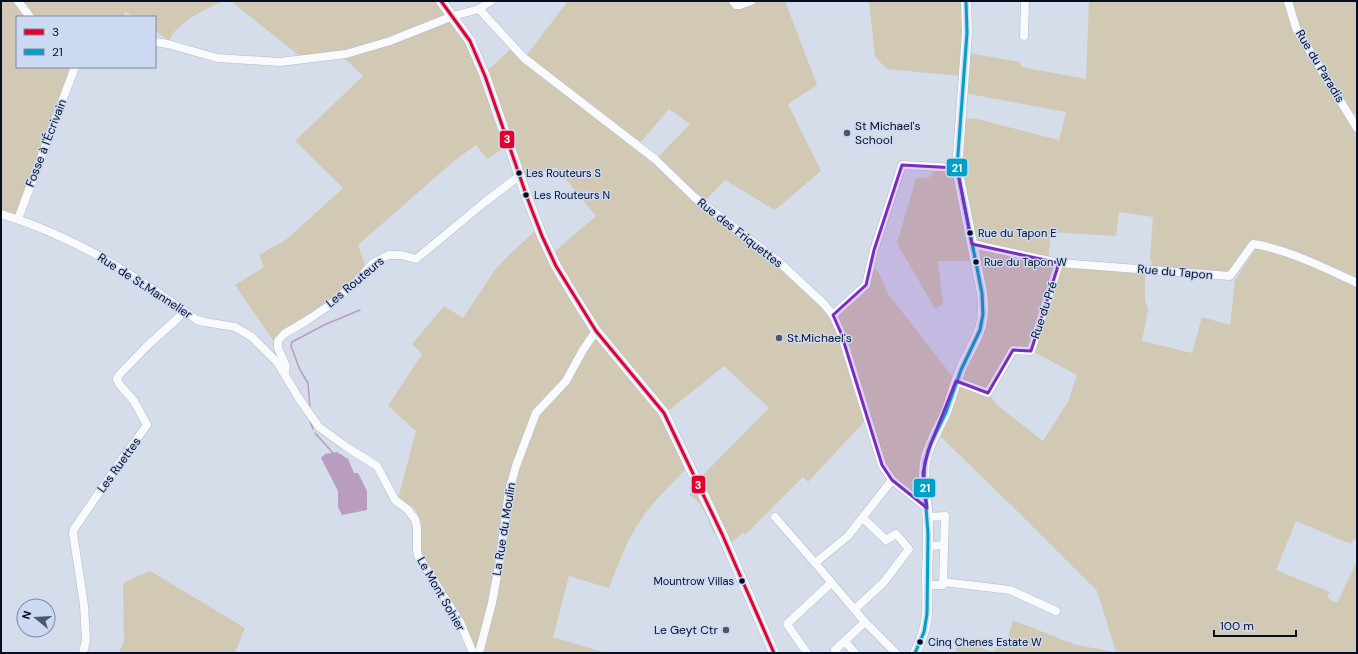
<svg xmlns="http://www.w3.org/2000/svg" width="1358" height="654" viewBox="0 0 1358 654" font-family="'DM Sans',sans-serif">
<rect width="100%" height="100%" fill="#d5dcea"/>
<g fill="#d2c9b4">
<path d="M1 1H16L27 17H17V67H73L16 216 1 211Z"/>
<path d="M21 1H223C204 10 179 21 169 40L155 31V17H134L125 11 124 17H32Z"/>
<path d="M235 1H437L445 12 444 16 398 35 346 52 301 57 233 3Z"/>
<path d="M568 1H730L740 9 760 1H785L817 85 788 104 821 171 775 210 725 180 705 201 657 158 690 124 669 109 639 144 526 56Z"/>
<path d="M869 1H963L964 33 960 76 887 69 875 57Z"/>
<path d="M1089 1H1286L1314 62 1357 134V280L1265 241H1252L1231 269 1224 273 1154 269 1150 259 1153 217 1119 212 1116 236 1051 232 1048 259 975 241 961 166 962 118 977 119 1059 140 1066 112 964 93 969 53 1020 62 1021 67 1086 79Z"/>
<path d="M1290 1H1357V115L1349 111 1300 32Z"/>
<path d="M451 18 469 46 506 147 487 159 476 145 454 161 358 245 365 265 361 274 328 303 275 343 235 285 264 267 259 255 287 239 343 188 295 141 363 76 343 57Z"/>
<path d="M512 48 777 262 829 313 834 324 865 421 808 482 803 477 745 535 743 533 731 543 701 477 769 408 724 366 667 412 599 329 559 263 554 252 596 216 556 167 524 178 487 71Z"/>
<path d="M934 170 954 172 971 261H938L943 304 935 309 897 243 916 179 930 177Z"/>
<path d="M535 231 591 328V333L559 385 532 412 511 471 494 578 476 653 454 604 425 563 420 551 421 521 414 508 398 499 416 431 388 406 422 354 412 344 444 306 463 318 495 270 509 255Z"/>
<path d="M1264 247 1357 286V540L1354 539 1351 544 1296 521 1276 570 1330 592 1327 598 1337 603 1357 561V653H955L960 641 993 652 997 648 1007 642 1013 620 1076 645 1116 652 1097 591 1011 505 939 435 959 386 990 396 997 405 1043 441 1068 402 1077 375 1034 352 1061 267 1145 273V300L1148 310 1142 341 1192 353 1202 317 1230 325 1235 280 1255 249Z"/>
<path d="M979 250 1054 264 1027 348H1011L987 391 964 382 961 377 987 312Z"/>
<path d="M873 268 878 271 888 294 952 376 940 416 920 465 919 483 920 494 919 496 893 476 885 464 837 316 868 287Z"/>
<path d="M596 339 660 411 687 468C672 484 651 503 640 521 626 542 618 565 609 588L569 576 553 637 606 653H482L512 491 538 416 586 348Z"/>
<path d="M697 489 718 532 714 534C708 520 704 503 689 495Z"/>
<path d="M150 571 245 628 235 653H119L124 641 123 585 125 582Z"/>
</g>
<path fill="#b89dc0" d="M337 452 348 459 354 473H358L367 491V510L342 515 338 507V491L321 458 325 454Z"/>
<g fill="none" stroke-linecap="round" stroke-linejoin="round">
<g stroke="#b89dc0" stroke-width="1.5">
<path d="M310 409 308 383 300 370 291 346 292 342 324 325 360 310"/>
<path d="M310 421 313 429"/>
<path d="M315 433 333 453"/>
</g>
<g stroke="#b1bacc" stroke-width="9">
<g id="minor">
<path d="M18 1 30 17"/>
<path d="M733 1 736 5H740L751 1"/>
<path d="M1288 1 1296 28 1301 37 1357 128"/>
<path d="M479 9 524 58 655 159 694 197 778 261 824 304 833 315 841 333 882 465 892 480 927 508"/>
<path d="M1024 36 1025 1"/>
<path d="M155 42 168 44 217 58 280 62 346 54 390 41 453 16 479 9 491 1"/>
<path d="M1 214C72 235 137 276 197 320L205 322 235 327 252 337 277 362 300 400 319 427 348 448 377 466 395 500 407 509 415 519 417 528V550L418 556 460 622 473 653"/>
<path d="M18 219 75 67"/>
<path d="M972 244 1059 263 1230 276 1253 244C1287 249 1325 268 1357 283"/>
<path d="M833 315 866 285 874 250 902 165 957 168"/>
<path d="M285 373 286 366 278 348V341L284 334 306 321 330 305 358 280 373 263 389 255H401L416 259 485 202 519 176"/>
<path d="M956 381 988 393 1013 350 1031 351 1059 263"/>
<path d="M892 480 848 536 815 563 865 622 896 653"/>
<path d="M775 517 815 563"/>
<path d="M931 546 944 545"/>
<path d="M943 582 1010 590 1056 611"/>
<path d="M927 585H943L945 516 928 517"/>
<path d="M855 609 884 582 909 549 896 534 886 540 863 518"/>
<path d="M845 641 855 653"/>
<path d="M83 653 86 640 84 605 73 533 74 529 122 459 147 425 134 401 119 384 117 379 119 375 147 346 178 318 181 314 180 308"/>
<path d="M479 653 492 603 499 565 509 491 516 466 536 413 566 381 583 350 596 331"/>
<path d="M807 653 787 624 831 583"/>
<path d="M837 653 835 650 865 622"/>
</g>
</g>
<g stroke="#b1bacc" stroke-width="11">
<g id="major">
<path d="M441 1 470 41 485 76 528 200 542 236 556 266 577 301 596 331 664 413 722 534 774 653"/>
<path d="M915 653C931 622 927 606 927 574 928 553 929 531 927 510 926 494 922 479 925 462 928 445 939 428 946 412 952 396 956 379 963 364 978 335 986 326 982 293L957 168 967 33 966 1"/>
</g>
</g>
<use href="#minor" stroke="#f9fafc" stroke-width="8"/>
<use href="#major" stroke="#f9fafc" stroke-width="10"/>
<g stroke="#ccd9f3" stroke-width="6">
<path id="bus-1" d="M441 1 470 41 485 76 528 200 542 236 556 266 596 331 664 413 722 534 774 653"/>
</g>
<g stroke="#ccd9f3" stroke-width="6">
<path id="bus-2" d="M915 653 924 632 927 614 928 534 924 480 925 462 931 443 946 412 961 370 980 330 983 314 982 293 957 168 967 33 966 1"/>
</g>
<use href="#bus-1" stroke="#e4002b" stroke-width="3"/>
<use href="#bus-2" stroke="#00a1c6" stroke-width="3"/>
</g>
<path fill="#7b2cbf" fill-opacity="0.2" stroke="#7b2cbf" stroke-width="3" stroke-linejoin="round" d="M902 165 957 168 972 244 1059 263 1031 351 1013 350 988 393 956 381 928 451 923 473 927 508 892 480 882 465 841 333 833 315 866 285 874 250Z"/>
<g fill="#4e5669" stroke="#ccd9f3" stroke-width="1.5">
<circle cx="847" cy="133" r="4"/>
<circle cx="779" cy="338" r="4"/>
<circle cx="726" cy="630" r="4"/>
</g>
<g fill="#060e24" stroke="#ccd9f3" stroke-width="1.5">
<circle cx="519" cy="173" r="3.5"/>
<circle cx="526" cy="195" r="3.5"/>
<circle cx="970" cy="233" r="3.5"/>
<circle cx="976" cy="262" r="3.5"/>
<circle cx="742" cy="581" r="3.5"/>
<circle cx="920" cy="642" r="3.5"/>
</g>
<g text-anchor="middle" stroke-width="3" stroke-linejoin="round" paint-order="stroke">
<g font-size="11" fill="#060e24" stroke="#ccd9f3" text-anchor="start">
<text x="526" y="177">Les Routeurs S</text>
<text x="534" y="199">Les Routeurs N</text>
<text x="978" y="237">Rue du Tapon E</text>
<text x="984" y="266">Rue du Tapon W</text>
<text x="734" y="585" text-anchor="end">Mountrow Villas</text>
<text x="928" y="646">Cinq Chenes Estate W</text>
</g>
<g font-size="12" fill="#060e24" stroke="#ccd9f3">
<text transform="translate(1320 66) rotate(59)" y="4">Rue du Paradis</text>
<text transform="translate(46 143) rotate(-69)" y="4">Fosse à l'Écrivain</text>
<text transform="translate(740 233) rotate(38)" y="4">Rue des Friquettes</text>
<text transform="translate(1175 272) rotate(5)" y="4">Rue du Tapon</text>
<text transform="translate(355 282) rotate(-40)" y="4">Les Routeurs</text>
<text transform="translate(145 286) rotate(33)" y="4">Rue de St.Mannelier</text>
<text transform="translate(1044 310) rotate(-72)" y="4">Rue du Pré</text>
<text transform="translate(119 465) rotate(-54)" y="4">Les Ruettes</text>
<text transform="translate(504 529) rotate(-81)" y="4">La Rue du Moulin</text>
<text transform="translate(441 594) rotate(60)" y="4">Le Mont Sohier</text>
</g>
<g font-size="12" fill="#060e24" stroke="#ccd9f3" text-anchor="start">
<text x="855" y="130">St Michael's<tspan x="855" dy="14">School</tspan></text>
<text x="787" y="342">St.Michael's</text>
<text x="718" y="634" text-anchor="end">Le Geyt Ctr</text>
</g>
</g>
<g stroke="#ccd9f3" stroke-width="1.5">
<rect x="499" y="130" width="16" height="19" rx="4" fill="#e4002b"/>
<rect x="946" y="158" width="22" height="19" rx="4" fill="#00a1c6"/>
<rect x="691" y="475" width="15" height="19" rx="4" fill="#e4002b"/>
<rect x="913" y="478" width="23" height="20" rx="4" fill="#00a1c6"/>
</g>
<g font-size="11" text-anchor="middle" font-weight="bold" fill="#fff">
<text x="507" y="143">3</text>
<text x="957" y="172">21</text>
<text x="698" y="489">3</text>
<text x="925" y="492">21</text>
</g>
<rect width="1358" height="654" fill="none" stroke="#060e24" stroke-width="4"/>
<rect x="16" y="16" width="140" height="52" fill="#ccd9f3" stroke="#7d88a0"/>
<rect x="24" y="29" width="20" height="6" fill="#e4002b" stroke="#7d88a0"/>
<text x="52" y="36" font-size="12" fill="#060e24">3</text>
<rect x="24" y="49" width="20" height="6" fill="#00a1c6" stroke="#7d88a0"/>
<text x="52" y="56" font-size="12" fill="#060e24">21</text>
<g transform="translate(36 618) rotate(288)"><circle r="19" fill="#ccd9f3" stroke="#7d88a0"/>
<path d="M0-3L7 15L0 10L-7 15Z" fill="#4e5669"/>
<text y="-6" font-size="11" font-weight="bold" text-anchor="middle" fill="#060e24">N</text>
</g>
<path d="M1214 630v6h82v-6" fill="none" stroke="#060e24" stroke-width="2"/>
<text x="1220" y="630" font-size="12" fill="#060e24" stroke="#ccd9f3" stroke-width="3" paint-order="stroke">100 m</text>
</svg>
